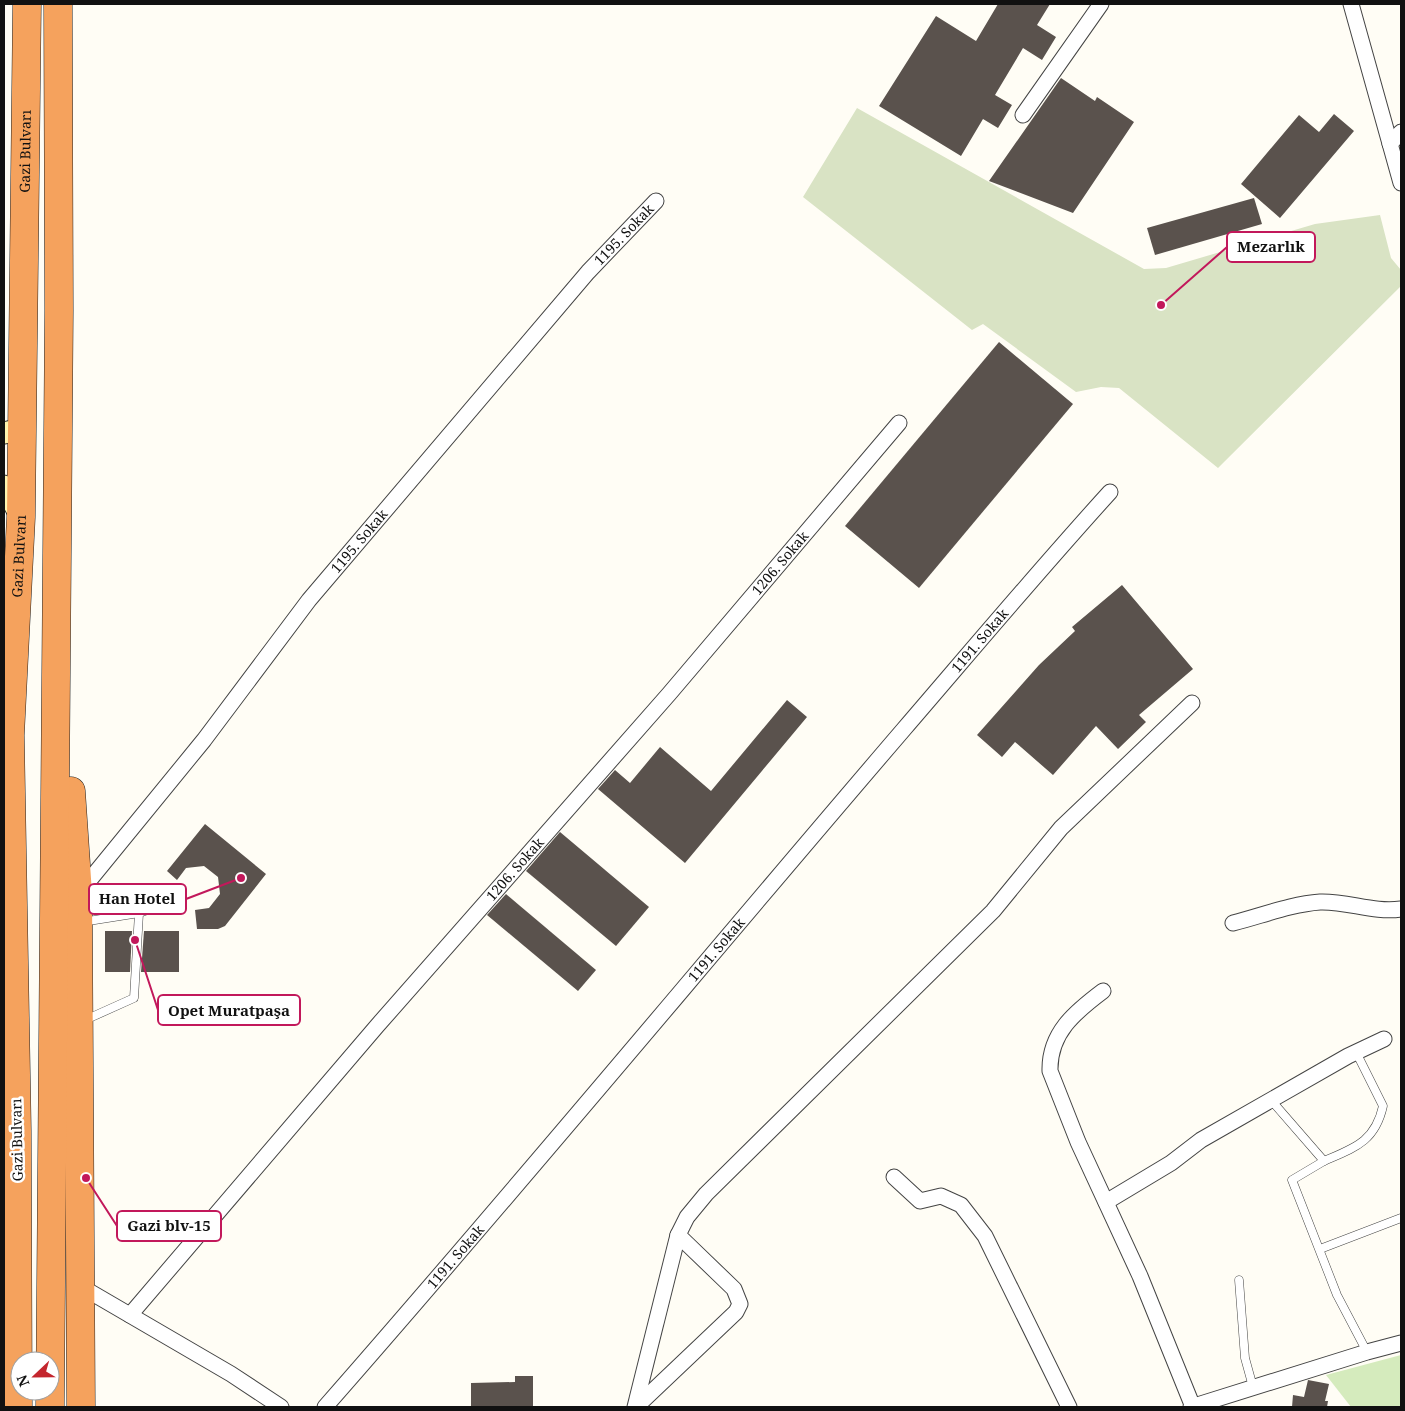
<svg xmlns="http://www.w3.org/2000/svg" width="1405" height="1411" viewBox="0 0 1405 1411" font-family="'Noto Serif',serif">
<rect width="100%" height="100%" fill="#fffdf5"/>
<path fill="#d5ebbd" d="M1401 1355V1407H1351L1326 1375Z"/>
<path fill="#d9e3c4" d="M857 108 1144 269 1166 268 1315 224 1380 215 1391 258 1401 270V286L1218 468 1119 388 1101 387 1076 392 983 324 972 330 803 197Z"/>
<g fill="#5a524d">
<path d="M998 4H1050L1037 25 1056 37 1042 60 1023 48 995 95 1012 105 998 128 983 119 961 156 879 106 936 16 976 41Z"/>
<path d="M1061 78 1095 101 1097 97 1134 122 1073 213 989 181Z"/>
<path d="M1334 114 1354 131 1280 218 1241 184 1299 115 1319 132Z"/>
<path d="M1254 198 1262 224 1155 255 1147 228Z"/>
<path d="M999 342 1073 404 919 588 845 526Z"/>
<path d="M1122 585 1193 669 1139 715 1146 722 1118 749 1096 726 1053 775 1015 742 1002 757 977 735 1039 665 1075 631 1072 627Z"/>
<path d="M787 700 807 717 685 863 598 789 615 770 630 783 660 747 711 791Z"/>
<path d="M205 824 266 874 225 926 218 929H197L195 910 209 908 220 894 218 877 204 866 186 868 177 880 167 871Z"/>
<path d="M560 832 649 907 616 946 526 871Z"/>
<path d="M506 894 596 970 578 991 487 915Z"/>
<path d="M105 931H132L130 972H105Z"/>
<path d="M144 931H179V972H141Z"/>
<path d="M515 1376H533V1407H471V1383L515 1382Z"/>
<path d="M1308 1380 1329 1384 1325 1401H1328L1327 1407H1292L1293 1395 1304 1397Z"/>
</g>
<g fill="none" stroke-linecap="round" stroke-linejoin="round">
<g stroke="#444" stroke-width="9">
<g id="lane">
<path d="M82 922 139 913 180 899"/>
<path d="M85 1020 134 998 139 913"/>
<path d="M1271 1100 1324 1161 1292 1180 1337 1295 1367 1352"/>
<path d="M1324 1161C1354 1148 1375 1142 1383 1106L1356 1052"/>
<path d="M1320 1249 1401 1218"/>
<path d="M1239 1280 1245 1358 1253 1387"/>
</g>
</g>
<g stroke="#444" stroke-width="17">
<g id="street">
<path d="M1351 4 1401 183"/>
<path d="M1023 115 1101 4"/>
<path d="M1390 144 1401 132"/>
<path id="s1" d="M79 893 204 740 309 600 588 272 656 201"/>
<path d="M1233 923C1261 916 1291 904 1320 902 1348 901 1373 913 1401 909"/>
<path d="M1103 991C1075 1012 1049 1033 1050 1071L1078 1142 1140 1276 1193 1407"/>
<path d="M894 1177 920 1201 941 1196 961 1205 985 1236 1069 1407"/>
<path d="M1106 1202 1171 1163 1201 1140 1348 1056 1384 1039"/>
<path d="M80 1286 231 1374 281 1407"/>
<path id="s2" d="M130 1315 377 1026 669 694 899 423"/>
<path id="s3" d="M325 1407C521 1184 710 955 904 729 972 650 1040 569 1110 492"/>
<path d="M635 1407 678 1235"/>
<path d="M636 1407 736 1312 740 1304 734 1289 678 1235 687 1217 706 1194 993 911 1061 828 1192 703"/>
<path d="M1191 1407 1367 1352 1401 1343"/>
</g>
</g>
<g stroke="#333" stroke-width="23">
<g id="secondary">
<path d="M4 433 21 429"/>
<path d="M4 486 21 517"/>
</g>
</g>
<g stroke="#222" stroke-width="29">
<g id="highway">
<path d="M71 791 78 894 81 1407"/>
<path id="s4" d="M18 1407 17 1131 10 735 21 517 27 4"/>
<path d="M50 1407 59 310 58 4"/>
</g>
</g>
<use href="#lane" stroke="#fff" stroke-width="8"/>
<use href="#street" stroke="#fff" stroke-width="15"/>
<use href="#secondary" stroke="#fff6b0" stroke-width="21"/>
<use href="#highway" stroke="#f5a25d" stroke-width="28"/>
</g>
<g text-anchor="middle" stroke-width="5" stroke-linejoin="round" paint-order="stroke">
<g font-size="14" fill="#111" stroke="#fff">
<text dy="5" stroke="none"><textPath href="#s4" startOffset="1256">Gazi Bulvarı</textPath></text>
<text dy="5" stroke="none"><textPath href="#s1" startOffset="855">1195. Sokak</textPath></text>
<text dy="5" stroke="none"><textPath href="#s1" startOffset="450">1195. Sokak</textPath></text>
<text dy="5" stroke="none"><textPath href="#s4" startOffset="851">Gazi Bulvarı</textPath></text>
<text dy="5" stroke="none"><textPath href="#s2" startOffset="994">1206. Sokak</textPath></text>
<text dy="5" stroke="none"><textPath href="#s3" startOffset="1008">1191. Sokak</textPath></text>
<text dy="5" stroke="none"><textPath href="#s2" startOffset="589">1206. Sokak</textPath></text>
<text dy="5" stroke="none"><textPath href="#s3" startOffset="602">1191. Sokak</textPath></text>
<text transform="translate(17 1140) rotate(-91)" y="5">Gazi Bulvarı</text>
<text dy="5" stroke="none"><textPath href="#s3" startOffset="199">1191. Sokak</textPath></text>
</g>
</g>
<path fill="none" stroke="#c2185b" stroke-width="2" d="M1161 305L1227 247M241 878L186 899M135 940L158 1010M86 1178L117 1226"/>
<g fill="#c2185b" stroke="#fff" stroke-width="2">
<circle cx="1161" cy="305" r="5"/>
<circle cx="241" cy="878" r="5"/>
<circle cx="135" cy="940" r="5"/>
<circle cx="86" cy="1178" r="5"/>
</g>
<g fill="#fff" stroke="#c2185b" stroke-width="2">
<rect x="1227" y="232" width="88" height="30" rx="5"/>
<rect x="89" y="884" width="97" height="30" rx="5"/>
<rect x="158" y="995" width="142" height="30" rx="5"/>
<rect x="117" y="1211" width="104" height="30" rx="5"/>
</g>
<g font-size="15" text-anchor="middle" font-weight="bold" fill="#111">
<text x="1271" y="252">Mezarlık</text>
<text x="137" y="904">Han Hotel</text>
<text x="229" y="1016">Opet Muratpaşa</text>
<text x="169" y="1231">Gazi blv-15</text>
</g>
<rect width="1405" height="1411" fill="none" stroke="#111111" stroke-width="10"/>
<g transform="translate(35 1376) rotate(248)"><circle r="24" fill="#ffffff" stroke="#a0a0a0"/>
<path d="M0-4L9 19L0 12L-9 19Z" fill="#c4262e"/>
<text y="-8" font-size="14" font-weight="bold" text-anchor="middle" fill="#111111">N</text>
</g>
</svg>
